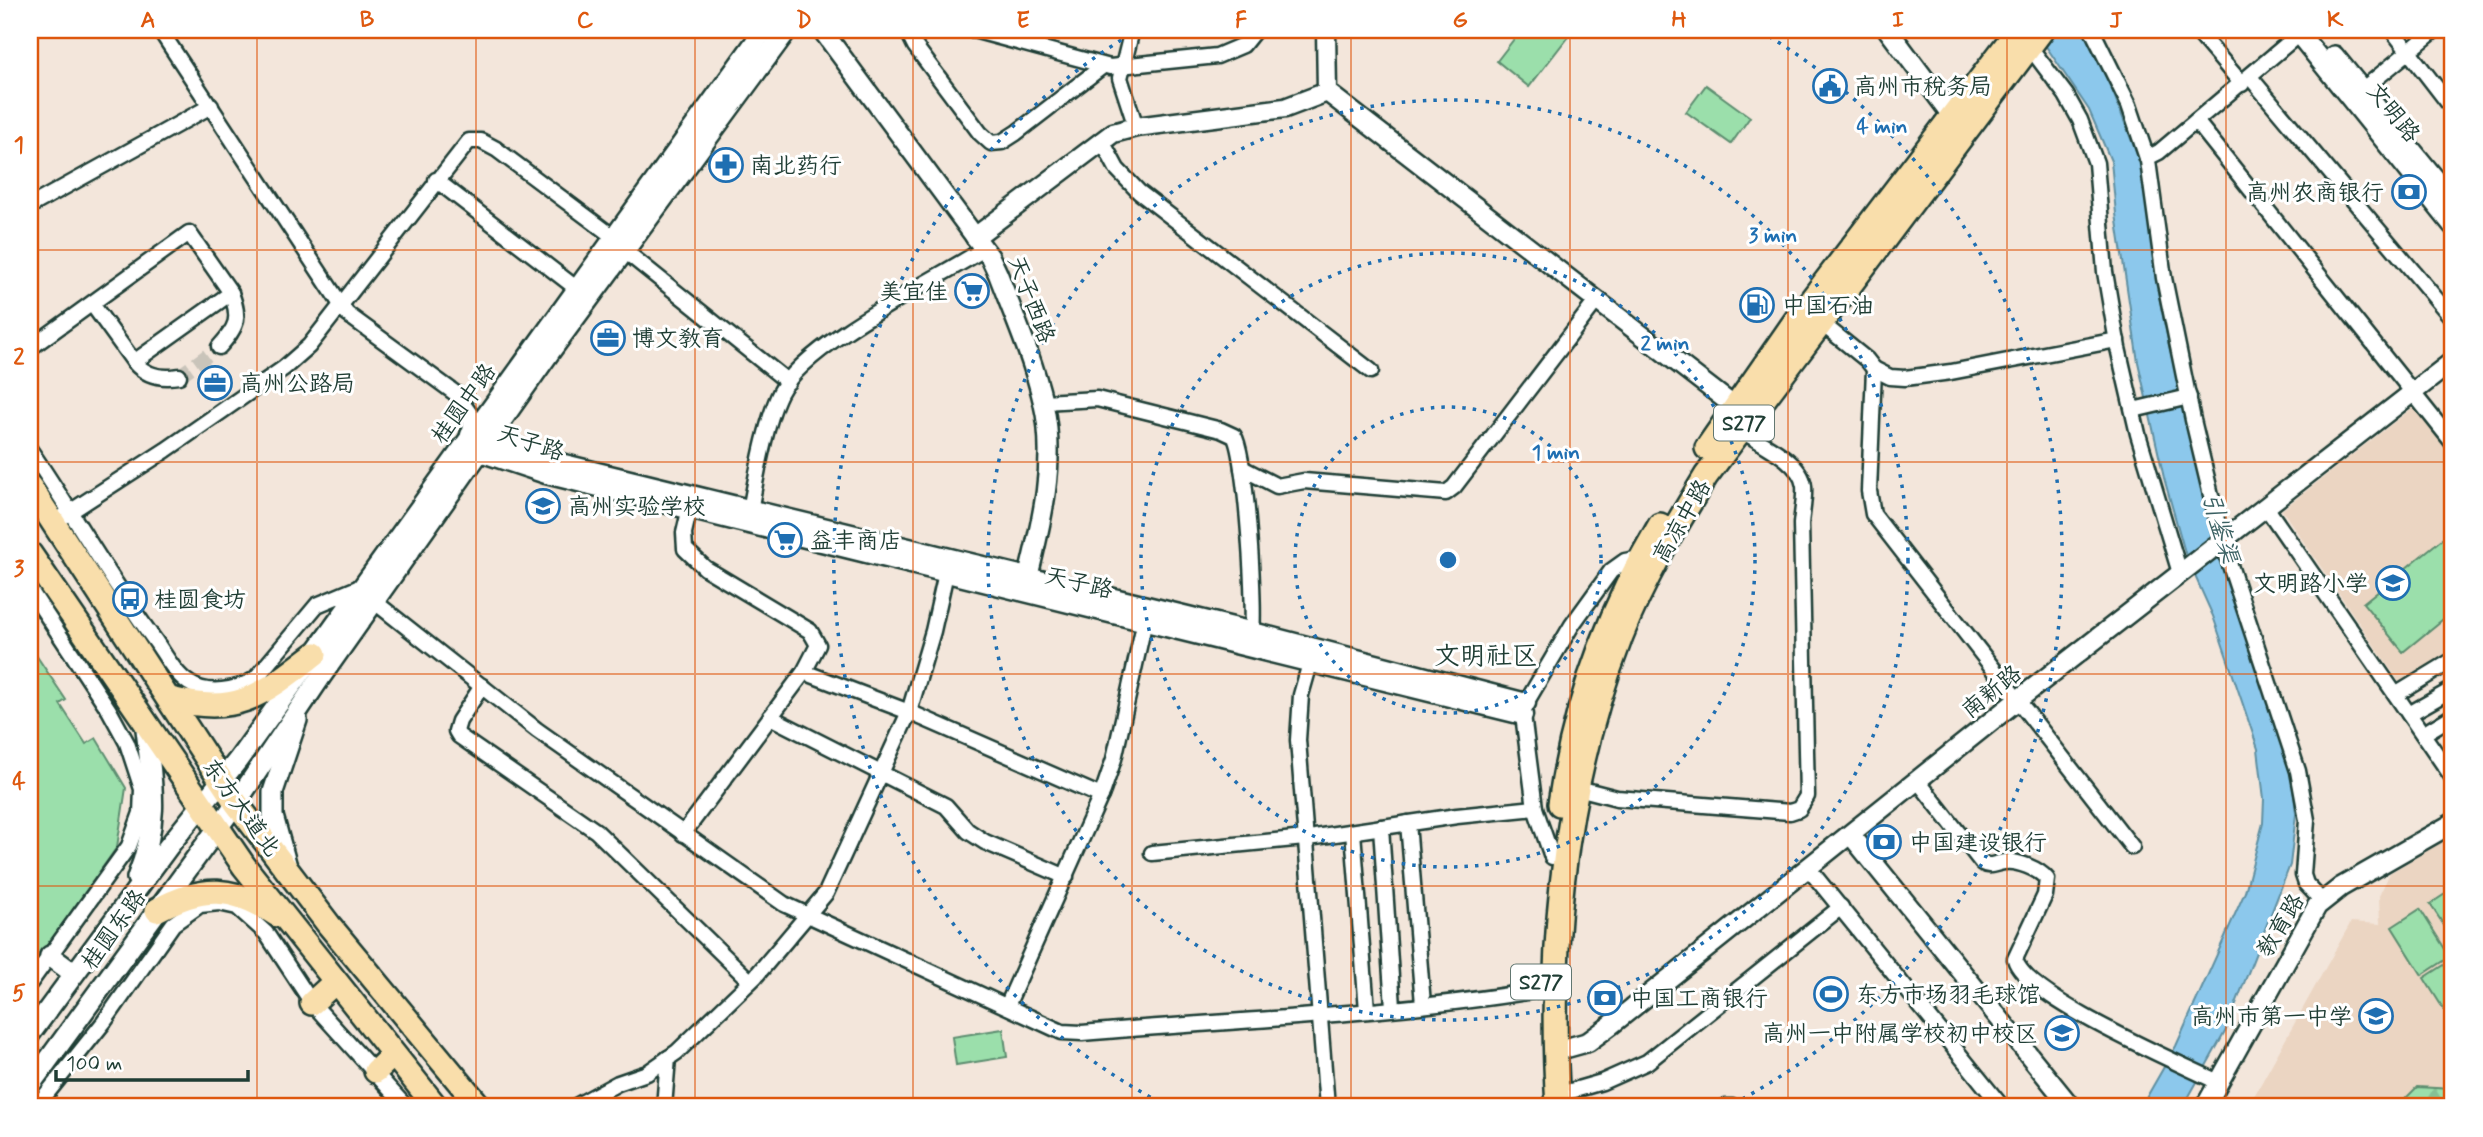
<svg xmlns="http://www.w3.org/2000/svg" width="2483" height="1137" viewBox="0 0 2483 1137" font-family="Mynerve,'LXGW WenKai TC',sans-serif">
<defs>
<pattern id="forest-firs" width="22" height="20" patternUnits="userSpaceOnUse" patternTransform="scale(1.75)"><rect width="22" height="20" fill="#9bdfab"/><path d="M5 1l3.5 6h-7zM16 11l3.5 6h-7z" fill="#85c094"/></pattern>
</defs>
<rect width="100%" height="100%" fill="#f3e6db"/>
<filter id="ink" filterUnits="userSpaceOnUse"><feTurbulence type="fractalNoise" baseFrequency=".0143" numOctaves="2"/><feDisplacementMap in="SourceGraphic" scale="14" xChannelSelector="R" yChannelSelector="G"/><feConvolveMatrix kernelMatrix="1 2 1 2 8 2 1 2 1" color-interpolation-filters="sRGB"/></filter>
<g filter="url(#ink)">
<g fill="#ebd5c2">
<path d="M2419 403 2453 448V655L2402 686 2282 510Z"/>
<path d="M2453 836V1107H2248L2351 922 2380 924 2379 896 2390 873Z"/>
</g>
<g fill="#9bdfab" stroke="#5d8e70" stroke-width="2">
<path d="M1521 30H1564L1570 34 1529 87 1497 61Z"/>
<path d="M1706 85 1750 117 1731 144 1686 112Z"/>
<path d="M2453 530V611L2403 652 2363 603Z"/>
<path d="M30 646 66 700 60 704 86 744 96 738 126 788 117 847 30 970Z"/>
<path d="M2453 880V939L2430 904 2451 890Z"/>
<path d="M2420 909 2450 957 2422 975 2392 927Z"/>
<path d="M2452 960 2453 962V1024L2424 978Z"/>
<path d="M1003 1029 1007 1057 956 1065 952 1037Z"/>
</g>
<path fill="url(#forest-firs)" stroke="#5d8e70" stroke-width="2" d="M2417 1087 2453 1089V1107L2427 1102 2423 1105 2397 1107Z"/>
<path fill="#8cc8ec" stroke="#6090a2" stroke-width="2" d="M2035 30H2085L2109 82 2146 178 2156 282 2169 345 2199 464 2291 767 2296 814 2290 865 2225 1032 2183 1107H2141L2176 1046 2245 892 2263 823 2264 799 2258 749 2213 616 2186 556 2164 478 2138 362 2116 214 2111 161 2089 110Z"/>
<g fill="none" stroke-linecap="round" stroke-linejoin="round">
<path stroke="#c9c4ba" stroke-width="14" stroke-dasharray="14 7" stroke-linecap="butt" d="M179 376 219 347"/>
<g stroke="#1f3d34" stroke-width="19">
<g id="minor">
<path d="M160 30 347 314 455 393 471 415 470 435"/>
<path d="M913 30 911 38 915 46 980 133 991 143 1002 142 1016 133 1103 66"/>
<path d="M973 30 1110 67 1217 56 1243 45 1255 30"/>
<path d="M1132 30 1120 78 1136 127"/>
<path d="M2092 30 2129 105 2148 161 2164 278 2193 420 2222 541 2298 771 2307 820 2303 875 2306 884 2322 901"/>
<path d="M2196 30 2242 84"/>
<path d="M2392 30 2453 109"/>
<path d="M2029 46 2066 95 2080 120 2096 163 2105 272 2118 348 2138 434 2180 573"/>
<path d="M2250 77 2453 319"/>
<path d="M2362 90 2435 30"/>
<path d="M2196 121 2453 443"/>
<path d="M1102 141 1117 169 1139 192 1371 371"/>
<path d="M2147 158 2159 152 2299 34"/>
<path d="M436 180 576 288"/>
<path d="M30 206 211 106"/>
<path d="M625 251 788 382"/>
<path d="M1820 322 1867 360 1874 369 1869 491 1873 514 2132 847"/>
<path d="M219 347C237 327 241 319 231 293"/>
<path d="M30 348 189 233 231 293 134 362 92 304"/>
<path d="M134 362C146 376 161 379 179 376"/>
<path d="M1874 369 1890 377 1905 378 1951 372 2117 340"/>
<path d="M1043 402 1097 399 1221 430 1234 436C1246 453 1257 618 1251 642"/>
<path d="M2133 410 2189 397"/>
<path d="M30 450C73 513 110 580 156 642 165 655 175 674 189 683 208 696 237 690 255 679L317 605 360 587"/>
<path d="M1242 468 1277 486 1304 481 1446 493 1454 487 1597 300"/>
<path d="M2266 507 2453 778"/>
<path d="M749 517C755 483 765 423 780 393 804 344 935 280 984 249"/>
<path d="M53 523 166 450 284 368 309 346 469 141H481L496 149 615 238"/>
<path d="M30 590 109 710 127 743 142 789 141 813 129 846 30 983"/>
<path d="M375 602 537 730 784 904 1062 1032 1082 1033C1234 1020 1389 1015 1540 990"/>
<path d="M1313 653 1301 695 1298 740 1327 1107"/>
<path d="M804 672 909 712 1101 796"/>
<path d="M482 686 459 721 456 731 459 736 596 831 750 981"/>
<path d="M2397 694 2453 660"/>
<path d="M2409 714 2453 689"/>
<path d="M770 717 946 806 968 831 985 842 1066 877"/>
<path d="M2423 734 2453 716"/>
<path d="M1918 781 1982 863C1991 868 1995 863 2004 862 2017 860 2039 869 2047 879L2045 895 2015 959C2025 998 2180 1063 2220 1083"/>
<path d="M1578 788 1617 798 1790 812 1799 809 1807 796 1801 524C1802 512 1805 498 1804 486 1801 460 1758 442 1739 429"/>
<path d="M1408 823 1423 1004"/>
<path d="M1381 827 1393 1007"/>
<path d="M1353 832 1367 1010"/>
<path d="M683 834 804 672 818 645 810 631 705 568 685 549 684 533 692 499"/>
<path d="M1152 853 1315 837 1457 816 1535 808"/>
<path d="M1552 857 1535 808 1523 715 1526 703 1572 625 1611 571 1625 561 1641 558"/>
<path d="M1809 869 2002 1107"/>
<path d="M1007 1006 1103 791 1114 759 1147 611"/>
<path d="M1557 1095 1602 1082 1647 1062 1841 907"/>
<path d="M36 1107 104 1022 173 924 200 905 219 903 237 907 266 933 312 1003 406 1107"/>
<path d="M574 1107 618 1083 647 1073 677 1052 755 977 826 893 909 712 933 631 948 564"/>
<path d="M664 1107 668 1058"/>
<path d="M1725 1107H1733"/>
</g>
</g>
<g stroke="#1f3d34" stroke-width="23">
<g id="tertiary">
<path d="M822 30 990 257 998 274C1014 316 1033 359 1043 402 1058 463 1040 529 1025 589"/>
<path d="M1326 30 1327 92 1735 407"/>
<path d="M1888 30 1953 117"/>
<path d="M975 237 1113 133 1136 127 1285 108 1327 92"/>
<path d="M1523 715 546 474 480 452 470 435 482 436 556 462 1245 630 1526 703"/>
<path d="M1851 835 2071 1107"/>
<path d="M1556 1051 1588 1042 1611 1025 2019 699 2453 361"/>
<path d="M2205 1107 2317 906 2341 887 2453 823"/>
</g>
</g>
<g stroke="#1f3d34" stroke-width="24">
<g id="secondary">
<path d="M2296 30 2453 225"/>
<path d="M2334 56 2453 201"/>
<path d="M286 863 273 816V792L297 720"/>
<path d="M137 878C161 818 152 783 145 721"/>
<path d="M50 956 73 973"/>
<path d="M30 1034 168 847 238 760 764 30"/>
<path d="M30 1085 236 803 322 675 552 349 787 30"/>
</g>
</g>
<g stroke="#1f3d34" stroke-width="28">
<g id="primary">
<path d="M1707 448 1796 320 2018 30"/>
<path d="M30 487 236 803 329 925 480 1107"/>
<path d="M30 554 244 866 436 1107"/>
<path d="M170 699C239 716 262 695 315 654"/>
<path d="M1560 804C1574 706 1609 611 1660 525"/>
<path d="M157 910C203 885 233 886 277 915"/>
<path d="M312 1003 335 982"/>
<path d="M376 1071 393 1055"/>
<path d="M1558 1107C1548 948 1563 786 1621 636 1643 580 1675 527 1706 476L2042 30"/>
</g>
</g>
<use href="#minor" stroke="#fff" stroke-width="14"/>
<use href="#tertiary" stroke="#fff" stroke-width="18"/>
<use href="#secondary" stroke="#fff" stroke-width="19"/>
<use href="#primary" stroke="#f9deab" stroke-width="23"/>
</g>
</g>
<path fill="none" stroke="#de580e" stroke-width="2" stroke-opacity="0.55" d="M257 30V1107M476 30V1107M695 30V1107M913 30V1107M1132 30V1107M1351 30V1107M1570 30V1107M1788 30V1107M2007 30V1107M2226 30V1107M30 250H2453M30 462H2453M30 674H2453M30 886H2453"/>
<g fill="none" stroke="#1f6fb2" stroke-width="3.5" stroke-dasharray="3.5 7">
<circle cx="1448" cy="560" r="153"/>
<circle cx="1448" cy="560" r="307"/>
<circle cx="1448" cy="560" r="460"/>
<path d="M1169 1107A614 614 0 0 1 1136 31M1760 31A614 614 0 0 1 1727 1107"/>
</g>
<defs>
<g id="civic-ring" transform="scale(1.75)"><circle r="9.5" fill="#fff" stroke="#1f6fb2" stroke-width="1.5"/><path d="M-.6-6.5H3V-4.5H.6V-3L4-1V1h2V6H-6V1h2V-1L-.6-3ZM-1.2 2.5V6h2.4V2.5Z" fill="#1f6fb2"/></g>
<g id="pharmacy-ring" transform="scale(1.75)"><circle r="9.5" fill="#fff" stroke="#1f6fb2" stroke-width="1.5"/><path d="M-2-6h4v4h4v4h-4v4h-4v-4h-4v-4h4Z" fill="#1f6fb2"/></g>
<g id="bank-ring" transform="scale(1.75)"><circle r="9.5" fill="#fff" stroke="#1f6fb2" stroke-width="1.5"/><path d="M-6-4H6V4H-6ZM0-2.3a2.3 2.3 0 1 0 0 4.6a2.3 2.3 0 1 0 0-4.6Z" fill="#1f6fb2"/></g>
<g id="supermarket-ring" transform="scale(1.75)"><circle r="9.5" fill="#fff" stroke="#1f6fb2" stroke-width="1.5"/><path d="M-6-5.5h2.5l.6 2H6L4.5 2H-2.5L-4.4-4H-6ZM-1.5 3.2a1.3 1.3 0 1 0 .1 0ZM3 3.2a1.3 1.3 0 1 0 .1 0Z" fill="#1f6fb2"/></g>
<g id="fuel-ring" transform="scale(1.75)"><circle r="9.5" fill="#fff" stroke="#1f6fb2" stroke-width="1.5"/><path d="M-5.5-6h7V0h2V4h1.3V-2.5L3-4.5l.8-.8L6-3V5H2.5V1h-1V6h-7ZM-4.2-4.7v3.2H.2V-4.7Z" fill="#1f6fb2"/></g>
<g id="office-ring" transform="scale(1.75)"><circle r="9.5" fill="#fff" stroke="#1f6fb2" stroke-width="1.5"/><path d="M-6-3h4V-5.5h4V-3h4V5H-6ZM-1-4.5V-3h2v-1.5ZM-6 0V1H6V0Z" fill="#1f6fb2"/></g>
<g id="school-ring" transform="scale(1.75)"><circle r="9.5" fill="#fff" stroke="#1f6fb2" stroke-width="1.5"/><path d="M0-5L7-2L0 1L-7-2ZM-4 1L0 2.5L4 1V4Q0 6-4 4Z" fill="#1f6fb2"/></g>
<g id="bus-ring" transform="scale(1.75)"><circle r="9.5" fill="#fff" stroke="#1f6fb2" stroke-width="1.5"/><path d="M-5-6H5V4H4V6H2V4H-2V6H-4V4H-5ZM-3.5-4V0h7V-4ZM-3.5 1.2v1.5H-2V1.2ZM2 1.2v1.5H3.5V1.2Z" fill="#1f6fb2"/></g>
<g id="stadium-ring" transform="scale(1.75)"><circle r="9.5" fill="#fff" stroke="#1f6fb2" stroke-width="1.5"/><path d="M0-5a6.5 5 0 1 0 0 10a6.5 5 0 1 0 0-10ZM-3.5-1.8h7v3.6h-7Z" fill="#1f6fb2"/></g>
</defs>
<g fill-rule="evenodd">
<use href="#civic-ring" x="1830" y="86"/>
<use href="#pharmacy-ring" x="726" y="165"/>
<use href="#bank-ring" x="2409" y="192"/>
<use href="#supermarket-ring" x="972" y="291"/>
<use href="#fuel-ring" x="1757" y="305"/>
<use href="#office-ring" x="608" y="338"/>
<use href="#office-ring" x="215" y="383"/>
<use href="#school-ring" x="543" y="506"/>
<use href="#supermarket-ring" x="785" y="540"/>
<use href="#school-ring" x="2393" y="583"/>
<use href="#bus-ring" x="130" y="599"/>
<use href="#bank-ring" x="1884" y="842"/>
<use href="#stadium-ring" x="1831" y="994"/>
<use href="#bank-ring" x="1605" y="998"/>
<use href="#school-ring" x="2376" y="1016"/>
<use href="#school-ring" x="2062" y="1033"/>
</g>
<g text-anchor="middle" stroke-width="6" stroke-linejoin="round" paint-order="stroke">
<g fill="#fff" stroke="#627771" stroke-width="2">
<rect x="1714" y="405.5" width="60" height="35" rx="5"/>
<rect x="1511" y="964.5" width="60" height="35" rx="5"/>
</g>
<g font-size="21" font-weight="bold" fill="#1f3d34">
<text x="1744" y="430">S277</text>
<text x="1541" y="989">S277</text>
</g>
<g font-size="23" fill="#1f3d34" stroke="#fff" text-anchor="start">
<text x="1854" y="94">高州市税务局</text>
<text x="750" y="173">南北药行</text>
<text x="2384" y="200" text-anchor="end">高州农商银行</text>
<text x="948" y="299" text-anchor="end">美宜佳</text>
<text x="1782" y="313">中国石油</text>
<text x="632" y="346">博文教育</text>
<text x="240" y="391">高州公路局</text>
<text x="568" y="514">高州实验学校</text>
<text x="810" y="548">益丰商店</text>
<text x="2368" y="591" text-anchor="end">文明路小学</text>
<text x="154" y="607">桂圆食坊</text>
<text x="1909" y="850">中国建设银行</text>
<text x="1856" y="1002">东方市场羽毛球馆</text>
<text x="1630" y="1006">中国工商银行</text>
<text x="2352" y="1024" text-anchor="end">高州市第一中学</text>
<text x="2038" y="1041" text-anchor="end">高州一中附属学校初中校区</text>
</g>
<g font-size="23" fill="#1f3d34" stroke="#fff">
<text transform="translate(2394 112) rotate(51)" y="8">文明路</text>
<text transform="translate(1032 299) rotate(69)" y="8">天子西路</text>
<text transform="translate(463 403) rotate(-54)" y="8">桂圆中路</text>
<text transform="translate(531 442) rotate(18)" y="8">天子路</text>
<text transform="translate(1681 521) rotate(-60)" y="8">高凉中路</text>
<text transform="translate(1079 582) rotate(13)" y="8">天子路</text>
<text transform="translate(1991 691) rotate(-39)" y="8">南新路</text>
<text transform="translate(242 807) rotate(54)" y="8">东方大道北</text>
<text transform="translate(2280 925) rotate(-59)" y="8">教育路</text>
<text transform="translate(113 929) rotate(-54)" y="8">桂圆东路</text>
</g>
<g font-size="24" font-style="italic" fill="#3a6062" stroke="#fff">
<text transform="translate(2221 528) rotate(73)" y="8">引鉴渠</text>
</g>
<g font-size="26" fill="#1f3d34" stroke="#fff">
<text x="1486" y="664">文明社区</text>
</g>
</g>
<circle cx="1448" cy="560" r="10" fill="#1f6fb2" stroke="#fff" stroke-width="3.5"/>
<g font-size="21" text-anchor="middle" font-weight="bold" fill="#1f6fb2" stroke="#fff" stroke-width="6" stroke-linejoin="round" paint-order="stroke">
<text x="1882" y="133">4 min</text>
<text x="1773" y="242">3 min</text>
<text x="1665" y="350">2 min</text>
<text x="1556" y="459">1 min</text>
</g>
<rect width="2483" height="1137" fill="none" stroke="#fff" stroke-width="77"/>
<path d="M56 1070v10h192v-10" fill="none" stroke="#1f3d34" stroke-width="3.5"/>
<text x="66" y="1070" font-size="21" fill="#1f3d34" stroke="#ffffff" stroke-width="5" paint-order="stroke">100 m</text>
<rect x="38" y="38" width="2406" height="1060" fill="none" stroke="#de580e" stroke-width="2.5"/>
<g font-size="23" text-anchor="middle" font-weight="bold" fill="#de580e">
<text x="148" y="27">A</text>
<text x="367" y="27">B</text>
<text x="585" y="27">C</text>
<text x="804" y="27">D</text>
<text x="1023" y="27">E</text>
<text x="1241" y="27">F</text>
<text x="1460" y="27">G</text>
<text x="1679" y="27">H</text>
<text x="1898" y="27">I</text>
<text x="2116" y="27">J</text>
<text x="2335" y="27">K</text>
<text x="19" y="152">1</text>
<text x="19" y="364">2</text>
<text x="19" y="576">3</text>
<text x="19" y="788">4</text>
<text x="19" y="1000">5</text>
</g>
</svg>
